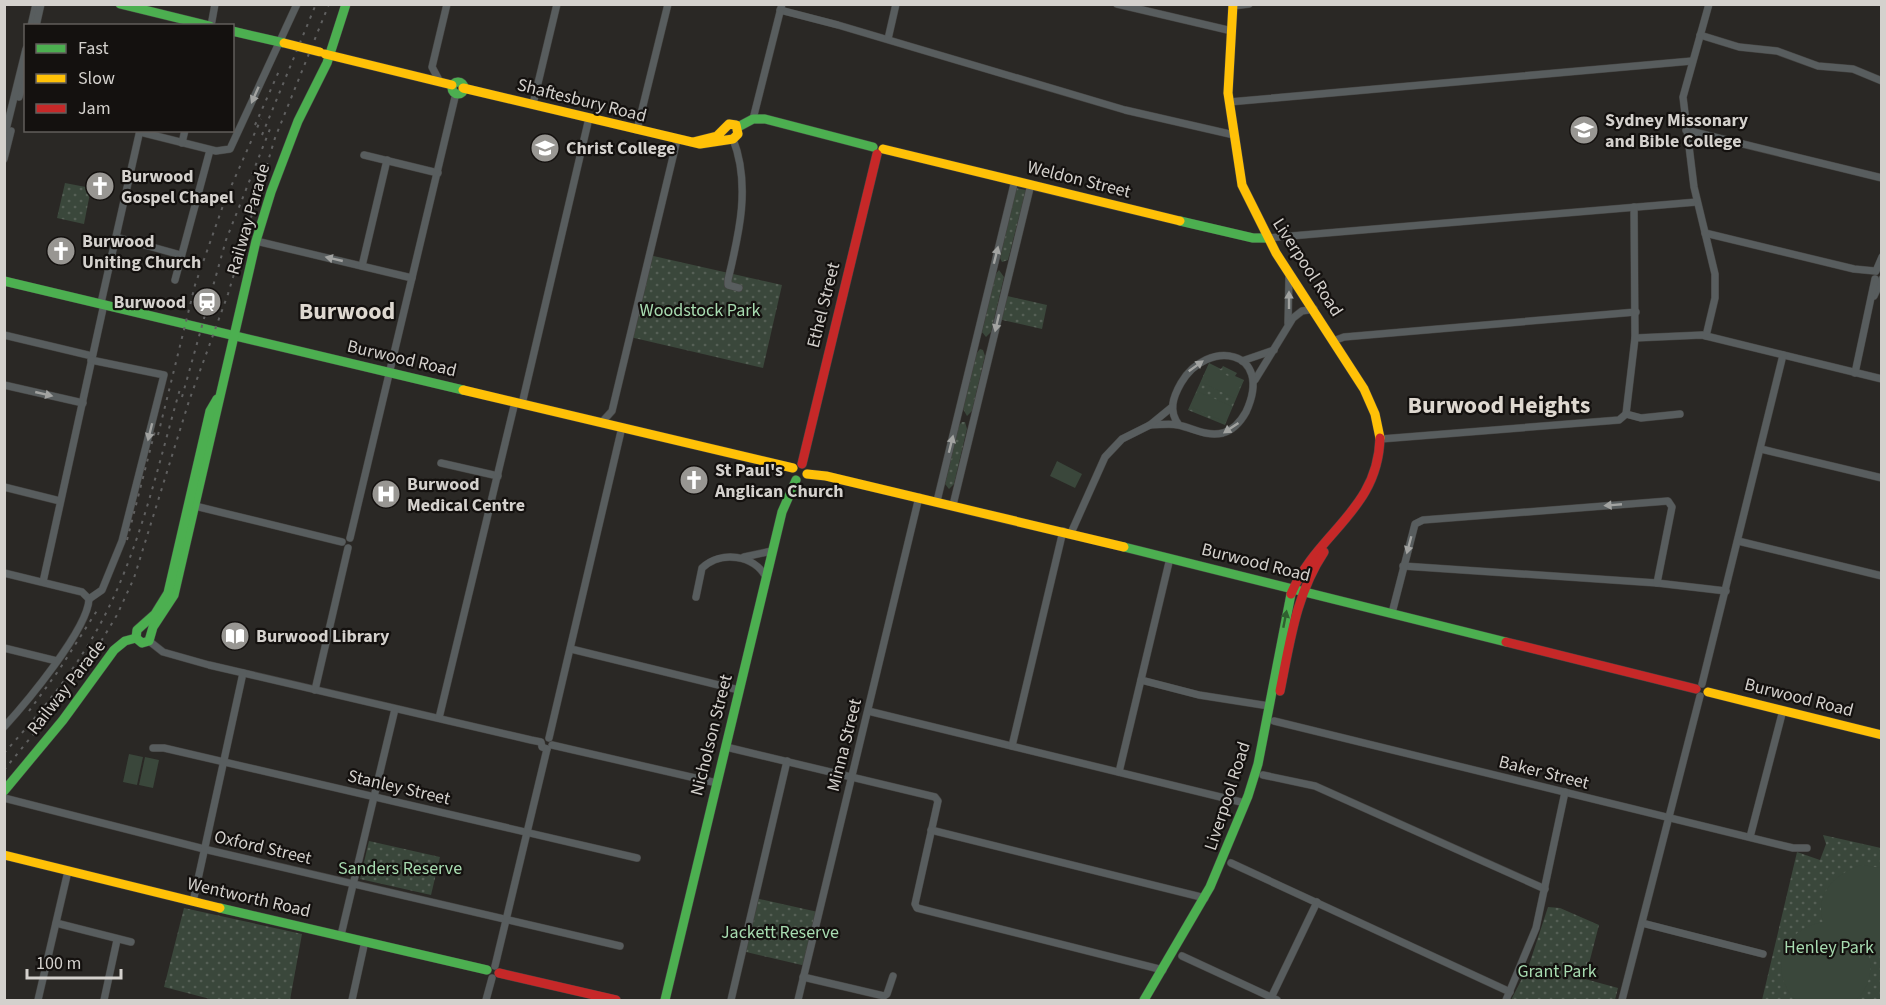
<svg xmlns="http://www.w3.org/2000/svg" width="1886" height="1005" viewBox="0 0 1886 1005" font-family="'Source Sans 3',sans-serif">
<defs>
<pattern id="grass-dots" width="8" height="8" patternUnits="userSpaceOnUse" patternTransform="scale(1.5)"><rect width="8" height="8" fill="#3a473b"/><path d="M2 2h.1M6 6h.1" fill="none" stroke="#566056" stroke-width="1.8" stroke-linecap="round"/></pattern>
</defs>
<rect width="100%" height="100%" fill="#2a2825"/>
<g fill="url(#grass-dots)">
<path d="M65 183 91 188 84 224 57 218Z"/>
<path d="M1016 188 1026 190 1008 260 1002 262 1000 258Z"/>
<path d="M649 255 782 285 763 368 630 337Z"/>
<path d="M999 270 1004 277 991 332 986 337 982 332 995 275Z"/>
<path d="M1003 295 1047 305 1042 329 998 319Z"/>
<path d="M980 349 983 350 985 356 972 411 967 416 963 409 976 354Z"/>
<path d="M1209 363 1221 369 1223 366 1237 373 1235 376 1244 380 1225 425 1188 410Z"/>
<path d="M962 422H965L967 429 954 484 949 489 945 484 959 425Z"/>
<path d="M1823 835 1881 848V1000H1762L1797 852 1820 860 1826 844Z"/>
<path d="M369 841 440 857 431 895 360 879Z"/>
<path d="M755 898 818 912 806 966 742 951Z"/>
<path d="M1548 907 1560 908 1599 925 1585 979 1618 988 1615 1000H1511L1529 965Z"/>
<path d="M184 908 302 934 290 1000H214L164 987Z"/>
</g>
<g fill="#3a473b">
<path d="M1208 366 1242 383 1234 398 1201 382Z"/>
<path d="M1197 391 1231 406 1225 422 1191 407Z"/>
<path d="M1057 461 1082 474 1075 488 1050 476Z"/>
<path d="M129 754 143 757 137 785 123 782Z"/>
<path d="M145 757 159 760 153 788 139 785Z"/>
<path d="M1861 865 1882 868 1881 953 1869 956C1873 973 1868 989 1856 1000H1795C1768 971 1783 928 1823 922 1814 893 1837 873 1861 865Z"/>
</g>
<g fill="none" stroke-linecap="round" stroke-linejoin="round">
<g stroke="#444341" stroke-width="8">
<g id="street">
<path d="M1117 4 1232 31"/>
<path d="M1233 6 1249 4"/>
<path d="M780 10 838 25 1125 110 1234 135"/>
<path d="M31 26 36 4"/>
<path d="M36 26 41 4"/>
<path d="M211 26 215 4"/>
<path d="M1700 35 1739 47 1777 51 1818 66 1853 69 1882 81"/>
<path d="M888 39 896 4"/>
<path d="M440 82 432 67 447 4"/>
<path d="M19 97 26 71"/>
<path d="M1229 102 1692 61"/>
<path d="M533 104 557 4"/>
<path d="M753 119 782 4"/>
<path d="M637 130 668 4"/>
<path d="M1686 130 1882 178"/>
<path d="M140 132 216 151 230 149 297 4"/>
<path d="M4 138 26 49"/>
<path d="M733 139C751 185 739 234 728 280V285L739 288"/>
<path d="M182 143 185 130"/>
<path d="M364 155 438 173"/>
<path d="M4 159 11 131"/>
<path d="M1705 233 1854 269 1875 271"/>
<path d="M116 237 181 255"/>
<path d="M1268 238 1697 202"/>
<path d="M256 241 412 278"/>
<path d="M362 266 387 160"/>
<path d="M1876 271 1882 257"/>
<path d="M175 280 210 150"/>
<path d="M1874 296 1882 279"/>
<path d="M101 303 140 130"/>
<path d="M1288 323 1289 277"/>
<path d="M4 335 92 356"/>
<path d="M1706 336 1715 298V274L1694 187 1683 97 1709 4"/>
<path d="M1635 338 1702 335 1882 379"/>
<path d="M1336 340 1344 337 1636 312"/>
<path d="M1242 361 1274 350"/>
<path d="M1855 373 1875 279"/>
<path d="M1255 380 1293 318 1302 311 1314 309"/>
<path d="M4 385 83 403"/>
<path d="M522 404 589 118"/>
<path d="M1626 414 1635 338 1634 207"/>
<path d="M1626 414 1641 418 1680 414"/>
<path d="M602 422 612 411 677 140"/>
<path d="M1150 425C1159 425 1170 423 1178 425 1193 428 1206 437 1223 433 1233 430 1241 421 1246 412 1275 349 1207 338 1181 383 1173 397 1168 411 1179 425"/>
<path d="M1381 439 1619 420 1626 414"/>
<path d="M1761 449 1882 478"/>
<path d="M441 463 498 476"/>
<path d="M4 487 60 501"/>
<path d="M937 501 1015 180"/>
<path d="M953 505 1031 184"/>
<path d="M195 506 342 542"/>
<path d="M1071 533 1105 457 1122 439 1150 425 1172 407"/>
<path d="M350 538 456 93"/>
<path d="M1738 541 1882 576"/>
<path d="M744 557 772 551"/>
<path d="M1403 566 1657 583 1726 591"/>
<path d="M4 573 82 592 89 599"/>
<path d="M43 582 104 304"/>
<path d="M696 597 702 568C721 550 754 555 766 577"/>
<path d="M89 599 102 590 122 541 164 375 91 360"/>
<path d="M1392 613 1415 524 1423 520 1668 501 1672 507 1657 583"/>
<path d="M149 641 163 652 209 665 531 740 541 742 542 747 547 749"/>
<path d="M4 648 57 661"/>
<path d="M571 649 739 690"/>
<path d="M1141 680 1199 695 1269 706"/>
<path d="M1702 684 1783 355"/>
<path d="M315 690 348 548"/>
<path d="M868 711 1245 803"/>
<path d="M439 718 515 402"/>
<path d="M1274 721 1793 848H1807"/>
<path d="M4 727C26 703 88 629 89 599"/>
<path d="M549 738 622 427"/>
<path d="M552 745 717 783"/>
<path d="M1012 746 1063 531"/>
<path d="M726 747 935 797 938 801 915 904 917 908 1163 970"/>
<path d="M153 748H164L637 858"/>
<path d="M1119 772 1170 558"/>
<path d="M1263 775 1315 786 1545 889"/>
<path d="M4 798 208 850 620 946"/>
<path d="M931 830 1205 898"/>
<path d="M1750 837 1783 710"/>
<path d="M1231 863 1510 992"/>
<path d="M193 902 243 673"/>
<path d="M56 923 131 942"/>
<path d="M1642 923 1763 954"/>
<path d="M341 935 395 709"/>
<path d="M1182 956 1277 1000"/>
<path d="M495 966 547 749"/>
<path d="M803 977 884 996 887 994 893 976"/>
<path d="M38 1000 68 871"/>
<path d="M104 1000 117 940"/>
<path d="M352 1000 365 941"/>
<path d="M486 1000 492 978"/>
<path d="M731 1000 787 761"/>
<path d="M798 1000 919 497"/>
<path d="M1270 1000 1317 902"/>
<path d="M1506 1000 1536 928 1565 792"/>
<path d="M1622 1000 1700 696"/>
</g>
</g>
<g stroke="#444341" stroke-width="10">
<g id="fast">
<path d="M120 4 210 26"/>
<path d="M232 31 284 43"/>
<circle cx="458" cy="88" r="6"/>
<path d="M738 127 753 119H765L873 147"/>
<path d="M1180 221 1253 238H1268"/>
<path d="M4 281 463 390"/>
<path d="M1124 547 1506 642"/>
<path d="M136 638 142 643 149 641 153 627 174 595 256 241 271 192 298 121 327 63 346 4"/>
<path d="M136 638 137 630 155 614 168 593 210 411 217 399"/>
<path d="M4 791 63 720 114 650 125 641 136 638"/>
<path d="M220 908 487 970"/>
<path d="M665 1000 782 512 796 480"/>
<path d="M1144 1000 1210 887 1248 796 1258 764 1291 594"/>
</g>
</g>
<g stroke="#444341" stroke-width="10">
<g id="slow">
<path d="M1233 4 1228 93 1242 185 1276 253 1364 389 1375 414 1380 438"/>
<path d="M325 54 452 85"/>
<path d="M463 88 700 144 733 139 738 134 736 125 729 124 717 136 693 142"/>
<path d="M883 149 1180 221"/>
<path d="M463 390 793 468"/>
<path d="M807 474 826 476 1124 547"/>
<path d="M1708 692 1882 735"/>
<path d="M4 855 220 908"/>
</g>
</g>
<g stroke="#444341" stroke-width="10">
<g id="jam">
<path d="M802 464 877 154"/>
<path d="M1291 594C1317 532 1378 511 1380 438"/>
<path d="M1506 642 1696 689"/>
<path d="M1280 691C1290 642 1296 594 1324 552"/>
<path d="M499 973 616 1000"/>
</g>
</g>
<use href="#street" stroke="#585d5e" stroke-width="7"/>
<use href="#fast" stroke="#4caf50" stroke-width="9"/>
<use href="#slow" stroke="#ffc107" stroke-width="9"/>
<use href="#jam" stroke="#c62828" stroke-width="9"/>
<g stroke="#606060" stroke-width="2" stroke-dasharray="3 6" stroke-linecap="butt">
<path d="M255 125 279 71"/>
<path d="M262 135 316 4"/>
<path d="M182 397 226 240 270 129"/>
<path d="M158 435 195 285 225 200 261 119"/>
<path d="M127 540 156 427"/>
<path d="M29 711 59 670 98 609"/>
<path d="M4 753C44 709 82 662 108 609 142 540 159 462 180 389"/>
<path d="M4 770 77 681 117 615 134 578 189 401 228 294 275 138 329 4"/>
</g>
<g stroke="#444341" stroke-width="10" stroke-linecap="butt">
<path id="slow-bridge" d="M284 43 320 52"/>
</g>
<use href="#slow-bridge" stroke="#ffc107" stroke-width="9"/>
</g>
<defs><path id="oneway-solid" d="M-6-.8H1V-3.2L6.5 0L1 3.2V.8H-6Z" transform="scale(1.5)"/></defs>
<g fill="#a2a3a1">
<use href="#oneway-solid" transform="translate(255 95) rotate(114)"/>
<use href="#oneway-solid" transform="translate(996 255) rotate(-76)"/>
<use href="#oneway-solid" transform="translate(334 259) rotate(-167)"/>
<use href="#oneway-solid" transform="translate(1289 300) rotate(-90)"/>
<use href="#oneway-solid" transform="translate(997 323) rotate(103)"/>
<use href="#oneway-solid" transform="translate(1196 366) rotate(-36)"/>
<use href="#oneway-solid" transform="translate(44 394) rotate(13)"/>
<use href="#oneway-solid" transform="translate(1231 428) rotate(146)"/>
<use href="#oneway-solid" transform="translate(150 432) rotate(104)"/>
<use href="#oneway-solid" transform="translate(951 444) rotate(-76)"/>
<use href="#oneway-solid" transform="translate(1613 505) rotate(175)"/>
<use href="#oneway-solid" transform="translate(1409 545) rotate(105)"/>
</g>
<use fill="#306030" href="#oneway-solid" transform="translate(1285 619) rotate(-79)"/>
<defs>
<g id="university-disc" transform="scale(1.5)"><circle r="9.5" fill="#989692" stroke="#14110f"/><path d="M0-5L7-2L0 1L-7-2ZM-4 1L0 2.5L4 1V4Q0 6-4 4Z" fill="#fff"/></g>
<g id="church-disc" transform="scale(1.5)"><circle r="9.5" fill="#989692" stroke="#14110f"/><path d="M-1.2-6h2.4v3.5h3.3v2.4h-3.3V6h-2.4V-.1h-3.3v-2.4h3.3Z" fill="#fff"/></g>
<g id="station-disc" transform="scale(1.5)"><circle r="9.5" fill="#989692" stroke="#14110f"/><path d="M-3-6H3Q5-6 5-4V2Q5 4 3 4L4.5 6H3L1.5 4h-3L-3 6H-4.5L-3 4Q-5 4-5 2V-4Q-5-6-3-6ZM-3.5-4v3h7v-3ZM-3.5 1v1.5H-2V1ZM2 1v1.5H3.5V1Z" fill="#fff"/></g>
<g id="hospital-disc" transform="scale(1.5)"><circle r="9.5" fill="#989692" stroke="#14110f"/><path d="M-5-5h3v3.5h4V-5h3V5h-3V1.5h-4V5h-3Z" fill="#fff"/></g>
<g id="library-disc" transform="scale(1.5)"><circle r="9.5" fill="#989692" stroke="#14110f"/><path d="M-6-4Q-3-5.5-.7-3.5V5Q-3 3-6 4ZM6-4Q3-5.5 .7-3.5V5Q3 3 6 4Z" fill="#fff"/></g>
</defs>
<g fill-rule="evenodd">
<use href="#university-disc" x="1584" y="130"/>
<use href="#university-disc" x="545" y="148"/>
<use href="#church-disc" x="100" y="186"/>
<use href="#church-disc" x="61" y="251"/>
<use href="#station-disc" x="207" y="302"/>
<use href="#church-disc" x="694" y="480"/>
<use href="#hospital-disc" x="386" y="494"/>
<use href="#library-disc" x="235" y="636"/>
</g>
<g text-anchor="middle" stroke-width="4.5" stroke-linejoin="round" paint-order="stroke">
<g font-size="18" fill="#d4d1cd" stroke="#14110f">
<text transform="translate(582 100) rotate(14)" y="6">Shaftesbury Road</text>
<text transform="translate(1079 179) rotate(14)" y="6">Weldon Street</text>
<text transform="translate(248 219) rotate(-74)" y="6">Railway Parade</text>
<text transform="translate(1308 267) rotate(57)" y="6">Liverpool Road</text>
<text transform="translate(823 305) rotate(-76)" y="6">Ethel Street</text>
<text transform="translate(402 358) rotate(13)" y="6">Burwood Road</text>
<text transform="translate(1256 562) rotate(14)" y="6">Burwood Road</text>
<text transform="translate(66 687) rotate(-52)" y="6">Railway Parade</text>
<text transform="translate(1799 697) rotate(14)" y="6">Burwood Road</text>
<text transform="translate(711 735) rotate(-76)" y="6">Nicholson Street</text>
<text transform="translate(844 745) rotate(-76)" y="6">Minna Street</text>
<text transform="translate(1544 772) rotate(14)" y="6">Baker Street</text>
<text transform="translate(399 787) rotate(13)" y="6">Stanley Street</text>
<text transform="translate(1227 796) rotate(-72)" y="6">Liverpool Road</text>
<text transform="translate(263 847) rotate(13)" y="6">Oxford Street</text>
<text transform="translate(249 897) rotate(13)" y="6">Wentworth Road</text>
</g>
<g font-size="18" font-weight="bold" fill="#d4d1cd" stroke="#14110f" text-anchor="start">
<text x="1605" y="126">Sydney Missonary<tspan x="1605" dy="21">and Bible College</tspan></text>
<text x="566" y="154">Christ College</text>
<text x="121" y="182">Burwood<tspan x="121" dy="21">Gospel Chapel</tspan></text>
<text x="82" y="247">Burwood<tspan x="82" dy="21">Uniting Church</tspan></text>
<text x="186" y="308" text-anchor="end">Burwood</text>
<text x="715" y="476">St Paul's<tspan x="715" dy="21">Anglican Church</tspan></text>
<text x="407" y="490">Burwood<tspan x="407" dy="21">Medical Centre</tspan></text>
<text x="256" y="642">Burwood Library</text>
</g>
<g font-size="18" fill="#a7dbb0" stroke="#14110f">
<text x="700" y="316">Woodstock Park</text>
<text x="400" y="874">Sanders Reserve</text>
<text x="780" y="938">Jackett Reserve</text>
<text x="1829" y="953">Henley Park</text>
<text x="1557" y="977">Grant Park</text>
</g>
<g font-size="24" font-weight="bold" fill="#ded8d0" stroke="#14110f">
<text x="347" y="319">Burwood</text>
<text x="1499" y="413">Burwood Heights</text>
</g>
</g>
<rect width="1886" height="1005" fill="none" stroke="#d4d1cd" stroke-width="12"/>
<rect x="24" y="24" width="210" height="108" fill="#14110f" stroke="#615e5b" stroke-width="1.5"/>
<rect x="36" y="44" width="30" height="9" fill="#4caf50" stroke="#615e5b" stroke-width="1.5"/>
<text x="78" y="54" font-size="18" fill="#d4d1cd">Fast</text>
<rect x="36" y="74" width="30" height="9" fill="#ffc107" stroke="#615e5b" stroke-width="1.5"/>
<text x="78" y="84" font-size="18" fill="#d4d1cd">Slow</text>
<rect x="36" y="104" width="30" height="9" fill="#c62828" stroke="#615e5b" stroke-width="1.5"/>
<text x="78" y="114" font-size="18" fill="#d4d1cd">Jam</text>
<path d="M27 969v9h94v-9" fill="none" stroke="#d4d1cd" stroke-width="3"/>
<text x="36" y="969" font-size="18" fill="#d4d1cd" stroke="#14110f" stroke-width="4.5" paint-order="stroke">100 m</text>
</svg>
